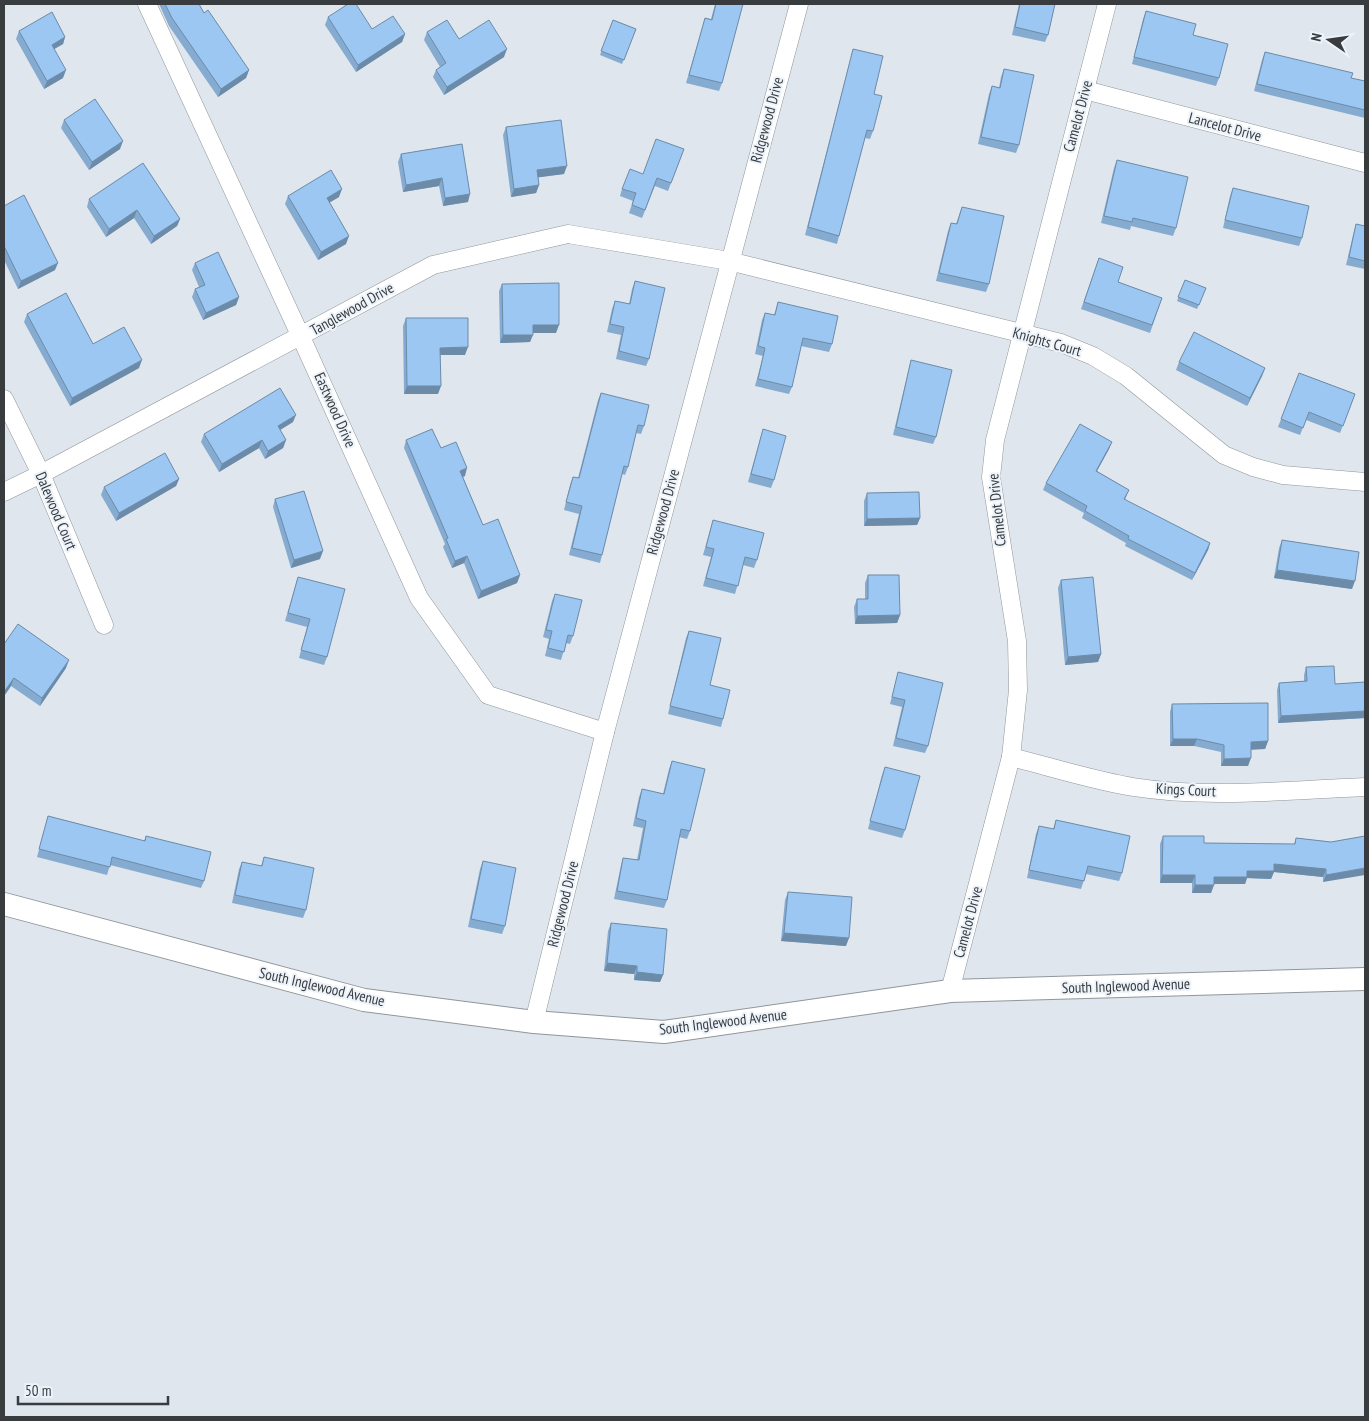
<svg xmlns="http://www.w3.org/2000/svg" width="1369" height="1421" viewBox="0 0 1369 1421" font-family="'PT Sans Narrow',sans-serif">
<rect width="100%" height="100%" fill="#dfe6ed"/>
<g fill="none" stroke-linecap="round" stroke-linejoin="round">
<g stroke="#90969c" stroke-width="19">
<g id="minor">
<path d="M147 4 301 337 419 598 488 695 605 732"/>
<path d="M1085 90 1365 163"/>
<path d="M4 399 41 474 104 625"/>
<path d="M4 492 41 474 433 265 568 234 729 261 1061 343 1093 356 1126 376 1224 455 1253 467 1283 475 1365 482"/>
<path d="M1011 757C1051 767 1092 780 1133 787 1209 799 1289 790 1365 787"/>
<path d="M950 991 1011 757 1018 690 1017 641 991 477 995 440 1107 4"/>
<path d="M534 1022 605 732 799 4"/>
</g>
</g>
<g stroke="#90969c" stroke-width="24">
<path id="tertiary" d="M4 904 364 1000 534 1022 664 1032 950 991 1365 979"/>
</g>
<use href="#minor" stroke="#fff" stroke-width="18"/>
<use href="#tertiary" stroke="#fff" stroke-width="22"/>
</g>
<g fill="#85abd0">
<path d="M159 4H199L204 13 249 70 246 78 218 97 169 26Z"/>
<path d="M715 4H742L722 83 719 91 686 83 705 18 711 19Z"/>
<path d="M1019 4H1055L1048 35 1045 42 1012 35Z"/>
<path d="M1146 11 1193 35 1219 78 1216 86 1132 64 1143 19Z"/>
<path d="M328 17 372 29 405 34 402 42 356 72 325 25Z"/>
<path d="M613 20 636 29 622 64 600 55Z"/>
<path d="M19 31 65 37 63 44 54 49 63 78 44 89 16 39Z"/>
<path d="M427 32 459 39 504 57 444 95 433 77 436 70 440 67 424 40Z"/>
<path d="M853 49 874 94 873 131 870 139 865 138 839 236 837 244 805 235 851 57Z"/>
<path d="M1265 52 1351 78 1365 81V118L1254 91 1262 60Z"/>
<path d="M1004 69 1019 145 1016 153 978 144 989 94 992 86 999 88 1001 77Z"/>
<path d="M64 120 120 149 89 170 61 128Z"/>
<path d="M506 127 564 174 538 177 539 185 536 193 511 197 503 135Z"/>
<path d="M462 144 468 202 443 206 439 186 403 192 398 162 401 154Z"/>
<path d="M684 149 668 191 655 186 642 218 629 213 633 201 620 196 622 189 643 174Z"/>
<path d="M1117 160 1176 228 1173 236 1131 226 1130 230 1101 223 1114 168Z"/>
<path d="M1233 188 1302 238 1299 246 1223 228 1230 196Z"/>
<path d="M288 196 339 197 329 202 346 244 318 260 285 204Z"/>
<path d="M89 199 180 219 177 226 151 244 134 218 106 237 87 207Z"/>
<path d="M4 206 55 270 18 289 4 260Z"/>
<path d="M962 207 989 284 986 292 936 281 948 231 951 223 956 224Z"/>
<path d="M1356 224 1365 226V269L1346 265 1354 231Z"/>
<path d="M1099 258 1118 282 1162 298 1150 333 1081 309Z"/>
<path d="M195 263 239 297 236 305 203 320 192 297 195 289 199 287 192 270Z"/>
<path d="M1185 280 1206 288 1197 309 1177 301Z"/>
<path d="M635 281 649 359 646 366 616 359 621 335 607 332 612 309 615 301 629 304 632 289Z"/>
<path d="M502 284 556 333H533L530 342 500 343 499 291Z"/>
<path d="M778 302 832 344 829 352 801 346 792 387 789 394 755 386 763 356 755 354 762 320 765 313 774 315Z"/>
<path d="M27 314 93 344 139 368 70 406 24 322Z"/>
<path d="M406 318 465 355H440L438 394H404L403 326Z"/>
<path d="M911 360 936 437 933 444 893 435 909 368Z"/>
<path d="M1179 362 1265 368 1262 376 1247 406 1176 370Z"/>
<path d="M1299 373 1355 394 1340 433 1306 420 1300 435 1278 427Z"/>
<path d="M601 393 644 426 641 434 636 433 628 467 625 475 622 474 602 555 600 563 569 555 579 514 564 510 570 485 573 477 578 478 598 400Z"/>
<path d="M293 422 280 430 286 440 283 448 265 459 259 448 219 472 201 442 204 434Z"/>
<path d="M763 429 774 480 771 488 748 482Z"/>
<path d="M406 440 441 448 465 476 463 477 483 525 520 575 517 583 478 599 464 563 452 568 443 547 445 544 404 448Z"/>
<path d="M1112 442 1109 449 1097 471 1129 490 1125 500 1210 543 1208 550 1192 580 1125 546 1126 543 1082 518 1084 513 1043 490 1046 483Z"/>
<path d="M179 479 176 486 116 521 101 495 104 487Z"/>
<path d="M867 493 920 518 917 525 864 526V501Z"/>
<path d="M275 499 320 559 291 568 273 507Z"/>
<path d="M713 520 757 560 754 568 743 565 735 594 703 586 711 557 703 555Z"/>
<path d="M1282 540 1352 589 1274 578 1279 548Z"/>
<path d="M868 575 900 615 897 623 855 624 854 607 857 599H865V583Z"/>
<path d="M298 577 327 657 324 665 299 658 307 627 285 621Z"/>
<path d="M1061 580 1101 654 1098 662 1065 665 1058 588Z"/>
<path d="M555 594 573 636 570 644 566 643 561 660 545 656 549 639 543 637 552 601Z"/>
<path d="M689 631 723 719 721 727 668 714 686 638Z"/>
<path d="M4 644 66 668 40 706 11 686 4 696Z"/>
<path d="M1306 667 1335 684 1365 682V718L1278 723 1277 690 1279 683 1304 681V675Z"/>
<path d="M898 672 928 746 925 753 893 746 902 707 890 704Z"/>
<path d="M1172 704 1268 741 1265 749H1251L1248 766H1221V752L1194 746H1170V712Z"/>
<path d="M672 761 690 831 687 839 679 837 667 900 664 908 614 899 621 865 623 858 637 860 643 828 633 826 639 797 642 789 663 794 669 769Z"/>
<path d="M885 767 905 830 902 838 868 829 882 775Z"/>
<path d="M48 816 144 841 146 836 204 881 201 888 110 865 107 875 37 857Z"/>
<path d="M1056 820 1122 873 1119 881 1086 874 1081 889 1027 878 1036 834 1039 826 1053 829Z"/>
<path d="M1163 836 1204 843 1294 844 1296 838 1331 842 1365 836 1323 882V877L1274 872 1271 879 1247 878 1245 884H1214L1211 893H1192V883H1160V844Z"/>
<path d="M264 857 306 910 303 918 232 903 239 869 242 862 261 866Z"/>
<path d="M483 861 505 926 502 934 468 927 480 869Z"/>
<path d="M788 892 846 946 781 941 785 900Z"/>
<path d="M611 923 663 975 660 982 634 980V974L604 971 608 931Z"/>
</g>
<g fill="#6c8ba9">
<path d="M405 34 402 42 356 72 358 65Z"/>
<path d="M65 37 63 44 49 52 52 45Z"/>
<path d="M507 49 504 57 444 95 447 87Z"/>
<path d="M66 70 63 78 44 89 47 81Z"/>
<path d="M249 70 246 78 218 97 221 89Z"/>
<path d="M123 141 120 149 89 170 92 162Z"/>
<path d="M567 166 564 174 534 178 537 170Z"/>
<path d="M442 178 439 186 403 192 406 185Z"/>
<path d="M539 185 536 193 511 197 514 189Z"/>
<path d="M342 189 339 197 324 206 327 198Z"/>
<path d="M470 194 468 202 443 206 445 198Z"/>
<path d="M137 210 134 218 106 237 109 229Z"/>
<path d="M180 219 177 226 151 244 154 236Z"/>
<path d="M349 236 346 244 318 260 321 252Z"/>
<path d="M58 263 55 270 18 289 21 281Z"/>
<path d="M239 297 236 305 203 320 206 313Z"/>
<path d="M533 325H559L556 333H530Z"/>
<path d="M503 335H533L530 342 500 343Z"/>
<path d="M468 347 465 355H437L440 348Z"/>
<path d="M142 360 139 368 70 406 72 398Z"/>
<path d="M1265 368 1262 376 1247 406 1250 398Z"/>
<path d="M407 386H441L438 394H404Z"/>
<path d="M296 415 293 422 275 433 278 426Z"/>
<path d="M262 440 259 448 219 472 222 464Z"/>
<path d="M286 440 283 448 265 459 268 451Z"/>
<path d="M1112 442 1109 449 1093 478 1096 471Z"/>
<path d="M467 468 465 476 457 479 460 471Z"/>
<path d="M179 479 176 486 116 521 119 513Z"/>
<path d="M920 518 917 525 864 526 867 519Z"/>
<path d="M1210 543 1208 550 1192 580 1195 573Z"/>
<path d="M323 551 320 559 291 568 294 560Z"/>
<path d="M467 556 464 563 452 568 455 561Z"/>
<path d="M1277 570 1355 581 1352 589 1274 578Z"/>
<path d="M520 575 517 583 478 599 481 591Z"/>
<path d="M900 615 897 623 855 624 857 616Z"/>
<path d="M1101 654 1098 662 1065 665 1068 657Z"/>
<path d="M69 660 66 668 40 706 42 698Z"/>
<path d="M14 678 11 686 4 696V692Z"/>
<path d="M1365 711V718L1278 723 1281 716Z"/>
<path d="M1173 739H1197L1194 746H1170Z"/>
<path d="M1268 741 1265 749 1248 750 1251 742Z"/>
<path d="M1251 758 1248 766H1221L1224 759Z"/>
<path d="M1274 864 1326 869 1323 877 1274 872 1271 879 1247 878 1245 884H1211L1214 877 1247 871Z"/>
<path d="M1365 868V875L1323 882 1326 875Z"/>
<path d="M1162 875H1195L1192 883H1160Z"/>
<path d="M1195 885H1214L1211 893H1192Z"/>
<path d="M784 933 849 938 846 946 781 941Z"/>
<path d="M607 963 637 966 634 974 604 971Z"/>
<path d="M637 972 663 975 660 982 634 980Z"/>
</g>
<g fill="#9bc7f2" stroke="#6c8ba9">
<path d="M165 4H199L204 13 208 10 249 70 221 89 172 18Z"/>
<path d="M348 4H356L372 29 393 16 405 34 358 65 328 17Z"/>
<path d="M716 4H743L722 83 689 75 705 18 712 20Z"/>
<path d="M1020 4H1055L1048 35 1015 27Z"/>
<path d="M1146 11 1196 24 1193 35 1228 44 1219 78 1134 57Z"/>
<path d="M52 12 65 37 52 45 66 70 47 81 19 31Z"/>
<path d="M447 20 459 39 489 20 507 49 447 87 436 70 446 63 427 32Z"/>
<path d="M613 20 636 29 624 60 601 51Z"/>
<path d="M853 49 883 56 874 94 882 96 873 131 867 130 839 236 808 227Z"/>
<path d="M1265 52 1353 73 1351 78 1365 81V110L1257 84Z"/>
<path d="M1004 69 1034 75 1019 145 981 137 992 86 1000 88Z"/>
<path d="M95 99 123 141 92 162 64 120Z"/>
<path d="M561 120 567 166 537 170 539 185 514 189 506 127Z"/>
<path d="M656 139 684 149 671 183 657 178 645 210 632 205 636 193 622 189 630 169 643 174Z"/>
<path d="M462 144 470 194 445 198 442 178 406 185 401 154Z"/>
<path d="M1117 160 1188 177 1176 228 1133 218 1132 222 1104 216Z"/>
<path d="M143 163 180 219 154 236 137 210 109 229 89 199Z"/>
<path d="M331 170 342 189 327 198 349 236 321 252 288 196Z"/>
<path d="M1233 188 1309 206 1302 238 1225 220Z"/>
<path d="M24 195 58 263 21 281 4 246V206Z"/>
<path d="M962 207 1004 216 989 284 939 273 951 223 957 224Z"/>
<path d="M1356 224 1365 226V261L1349 257Z"/>
<path d="M218 252 239 297 206 313 195 289 205 285 195 263Z"/>
<path d="M1099 258 1123 267 1118 282 1162 298 1152 325 1084 302Z"/>
<path d="M1185 280 1206 288 1199 305 1178 297Z"/>
<path d="M635 281 665 288 649 359 619 351 624 327 610 324 615 301 630 304Z"/>
<path d="M559 283V325H533V335H503L502 284Z"/>
<path d="M66 293 93 344 124 327 142 360 72 398 27 314Z"/>
<path d="M778 302 838 316 832 344 803 338 792 387 758 379 765 348 758 346 765 313 775 315Z"/>
<path d="M406 318H468V347L440 348 441 386H407Z"/>
<path d="M1194 332 1265 368 1250 398 1179 362Z"/>
<path d="M911 360 952 370 936 437 896 427Z"/>
<path d="M1299 373 1355 394 1343 426 1309 412 1303 428 1281 419Z"/>
<path d="M280 388 296 415 278 426 286 440 268 451 262 440 222 464 204 434Z"/>
<path d="M601 393 649 405 644 426 638 425 628 467 624 466 602 555 572 548 582 506 566 502 573 477 579 478Z"/>
<path d="M1080 424 1112 442 1096 471 1129 490 1124 499 1210 543 1195 573 1128 539 1129 536 1085 511 1087 506 1046 483Z"/>
<path d="M432 429 441 448 456 442 467 468 460 471 483 525 498 519 520 575 481 591 467 556 455 561 446 539 448 538 406 440Z"/>
<path d="M763 429 786 436 774 480 751 474Z"/>
<path d="M165 453 179 479 119 513 104 487Z"/>
<path d="M304 491 323 551 294 560 275 499Z"/>
<path d="M919 492 920 518 867 519V493Z"/>
<path d="M713 520 764 533 757 560 745 557 738 586 706 578 714 549 706 547Z"/>
<path d="M1282 540 1359 552 1355 581 1277 570Z"/>
<path d="M868 575H899L900 615 857 616V599H868Z"/>
<path d="M298 577 345 589 327 657 301 650 310 619 288 613Z"/>
<path d="M1093 577 1101 654 1068 657 1061 580Z"/>
<path d="M555 594 582 600 573 636 568 635 564 652 548 648 552 631 546 630Z"/>
<path d="M18 624 69 660 42 698 14 678 4 692V644Z"/>
<path d="M689 631 721 638 710 685 730 690 723 719 670 706Z"/>
<path d="M1334 666 1335 684 1365 682V711L1281 716 1279 683 1307 681 1306 667Z"/>
<path d="M898 672 943 683 928 746 896 738 905 700 892 697Z"/>
<path d="M1268 703V741L1251 742V758L1224 759V745L1197 739H1173L1172 704Z"/>
<path d="M672 761 705 769 690 831 681 829 667 900 617 891 623 858 639 860 646 821 636 818 642 789 664 794Z"/>
<path d="M885 767 920 776 905 830 870 821Z"/>
<path d="M48 816 145 841 146 836 211 852 204 881 112 857 110 867 39 849Z"/>
<path d="M1056 820 1130 836 1122 873 1088 866 1084 881 1029 870 1039 826 1054 829Z"/>
<path d="M1163 836H1204V843L1295 844 1296 838 1331 842 1365 836V868L1326 875V869L1274 864V871H1247V877H1214V885H1195V875H1162Z"/>
<path d="M264 857 314 868 306 910 235 895 242 862 262 866Z"/>
<path d="M483 861 516 868 505 926 471 919Z"/>
<path d="M788 892 852 897 849 938 784 933Z"/>
<path d="M611 923 667 929 663 975 637 972V966L607 963Z"/>
</g>
<g text-anchor="middle" stroke-width="4" stroke-linejoin="round" paint-order="stroke">
<g font-size="15" fill="#393c3e" stroke="#ecf3fa">
<text transform="translate(1078 116) rotate(-75)" y="5">Camelot Drive</text>
<text transform="translate(767 120) rotate(-75)" y="5">Ridgewood Drive</text>
<text transform="translate(1225 127) rotate(15)" y="5">Lancelot Drive</text>
<text transform="translate(352 309) rotate(-29)" y="5">Tanglewood Drive</text>
<text transform="translate(1047 342) rotate(16)" y="5">Knights Court</text>
<text transform="translate(335 410) rotate(66)" y="5">Eastwood Drive</text>
<text transform="translate(997 510) rotate(-96)" y="5">Camelot Drive</text>
<text transform="translate(56 511) rotate(67)" y="5">Dalewood Court</text>
<text transform="translate(663 512) rotate(-75)" y="5">Ridgewood Drive</text>
<text transform="translate(1186 790) rotate(3)" y="5">Kings Court</text>
<text transform="translate(563 904) rotate(-76)" y="5">Ridgewood Drive</text>
<text transform="translate(968 922) rotate(-75)" y="5">Camelot Drive</text>
<text transform="translate(1126 986) rotate(-2)" y="5">South Inglewood Avenue</text>
<text transform="translate(322 987) rotate(13)" y="5">South Inglewood Avenue</text>
<text transform="translate(723 1022) rotate(-7)" y="5">South Inglewood Avenue</text>
</g>
</g>
<rect width="1369" height="1421" fill="none" stroke="#393c3e" stroke-width="10"/>
<g transform="translate(1329 40) rotate(283)" stroke="#ecf3fa" stroke-width="4" paint-order="stroke">
<path d="M0-4L9 19L0 12L-9 19Z" fill="#393c3e"/>
<text y="-8" font-size="14" font-weight="bold" text-anchor="middle" fill="#393c3e">N</text>
</g>
<path d="M18 1396v8h150v-8" fill="none" stroke="#393c3e" stroke-width="2.5"/>
<text x="25" y="1396" font-size="15" fill="#393c3e" stroke="#ecf3fa" stroke-width="4" paint-order="stroke">50 m</text>
</svg>
